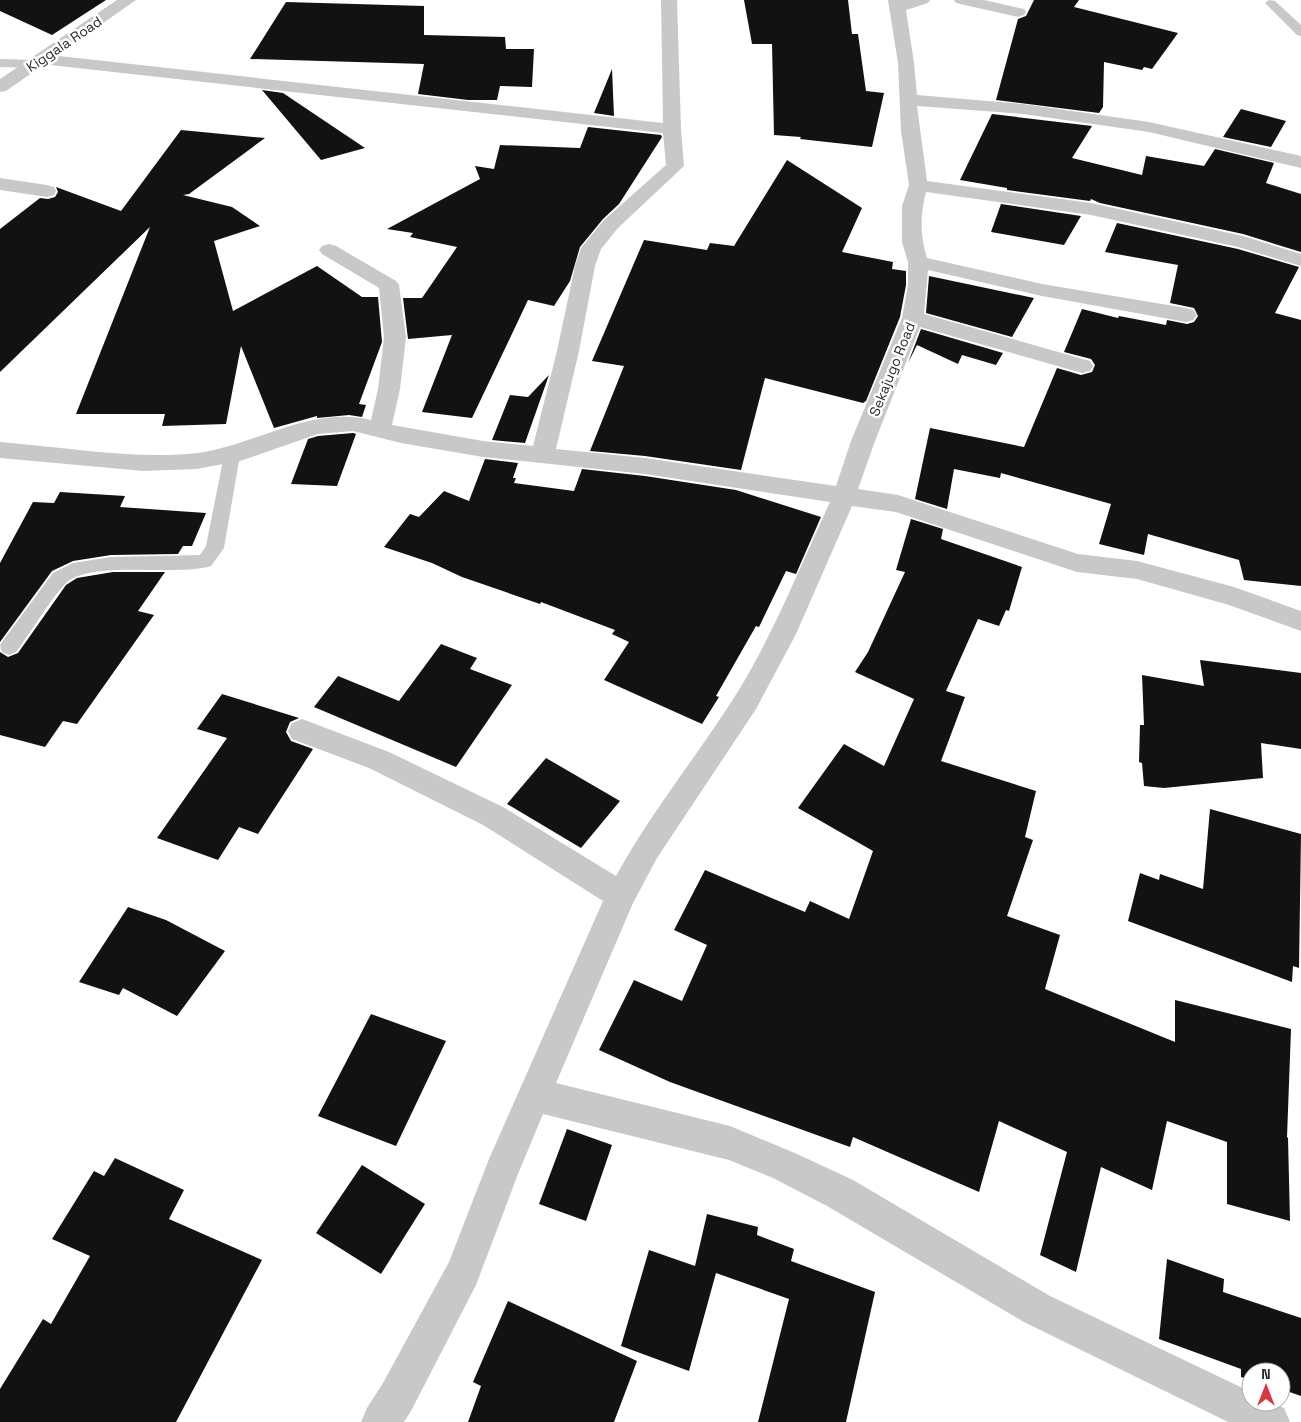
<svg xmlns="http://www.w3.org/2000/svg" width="1301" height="1422" viewBox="0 0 1301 1422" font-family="'Space Grotesk',sans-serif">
<rect width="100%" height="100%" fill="#fff"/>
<g fill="#121212">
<path d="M0 0H106L52 35 0 11Z"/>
<path d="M744 0H848L852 34H858L866 91 884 93 872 147 800 139 801 137 774 135 772 44H752Z"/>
<path d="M1034 0H1079L1074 7 1178 33 1152 69 1144 67 1142 70 1104 62 1103 107 1099 113 996 100 1018 19 1026 16Z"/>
<path d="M286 2 424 6V35L505 37 506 49H534L532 87 500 86 497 100H468L418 94 424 64 250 59Z"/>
<path d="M612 69 614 116 594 113Z"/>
<path d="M262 90 283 93 365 148 321 160Z"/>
<path d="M1241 109 1286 121 1271 147 1223 137Z"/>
<path d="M992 114 1092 126 1072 158 1142 175 1146 156 1204 166 1215 149 1274 163 1266 183 1301 194V252L1243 234 1100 203 1091 199 1090 201 1007 190V188L960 180Z"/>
<path d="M588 127 661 135 662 137 619 204 603 219 580 247 570 281 554 306 528 300 472 418 422 412 452 335 408 339 403 298H422L457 247 410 237 413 233 387 229 480 179 475 166 494 169 500 145 580 148Z"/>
<path d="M181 130 265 138 189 194 183 195 232 207 260 226 214 241 233 311 317 266 362 297H378L382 342 359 404 366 405 362 417 349 415 317 418V416L274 428 241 346 226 424 162 426 165 414H76L150 227 0 372V229L40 198 48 199 55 197 58 192 56 187 121 211Z"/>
<path d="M787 160 862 208 842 252 893 262 892 269 906 271V285L900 317 866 401 863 403 765 378 741 470 645 456 590 451 624 366 592 361 644 240 707 250 710 243 734 246Z"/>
<path d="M1001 204 1081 216 1064 245 991 232Z"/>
<path d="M1117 223 1238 249 1299 267 1275 313 1301 320V586L1244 580 1239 560 1148 534 1144 555 1099 544 1111 504 1001 473 1000 478 954 469 947 509 915 499 930 428 1024 447 1057 368 1081 375 1092 372 1095 365 1091 359 1064 352 1082 309 1118 318 1119 316 1166 325 1167 320 1187 324 1194 322 1198 316 1194 308 1170 303 1178 265 1105 252Z"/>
<path d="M929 276 1034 298 1012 337 926 313Z"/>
<path d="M921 329 1003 353 996 365 962 355 958 364 917 345 908 363Z"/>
<path d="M549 375 525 443 492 440 510 395 528 397Z"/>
<path d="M353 433 356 434 337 486 291 484 308 439 318 436Z"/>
<path d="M485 459 518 463 513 478H516L514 483 574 491 582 469 645 476 736 490 821 517 796 574 786 571 759 627 756 626 716 696 719 697 702 724 604 680 629 642 612 634 615 630 541 602 540 604 462 577 432 563 384 547 410 514 419 517 444 491 469 501Z"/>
<path d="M60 492 125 496 120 507 206 513 192 546H183L178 554 111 555 73 561 52 571 0 642V563L33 502 54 503Z"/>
<path d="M911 519 943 529 941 539 1022 567 1009 611 1006 610 999 626 978 619 946 691 965 697 941 761 1036 791 1025 837 1033 840 1007 916 1060 935 1045 989 1175 1042V1000L1291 1029 1287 1137 1288 1138 1290 1221 1227 1204V1142L1167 1121 1152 1190 1101 1167 1076 1272 1040 1255 1067 1152 999 1121 979 1192 853 1137 850 1147 670 1082 599 1050 634 980 682 1001 707 945 674 930 705 870 805 912 810 901 849 919 873 851 798 808 844 744 884 766 914 699 855 672 868 652 905 572 896 570Z"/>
<path d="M113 572H165L138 611 154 615 77 724 63 721 45 747 0 735V652L8 657 18 653 66 585 77 578Z"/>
<path d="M441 644 477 658 470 669 512 685 456 767 314 707 338 676 399 701Z"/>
<path d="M1200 660 1301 673V749L1261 743 1263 778 1164 788 1144 786 1142 763 1139 762 1140 725H1144L1142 675 1204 686Z"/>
<path d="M222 694 299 718 290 722 286 732 291 741 313 749 258 834 239 827 218 860 157 838 227 738 197 729Z"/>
<path d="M546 758 620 801 581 848 507 804Z"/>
<path d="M1210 809 1301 834 1299 968 1293 966 1292 982 1128 921 1140 873 1159 880 1160 874 1203 889Z"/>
<path d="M128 907 166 920 225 951 177 1016 123 988 119 995 79 982Z"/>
<path d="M371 1014 446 1041 396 1146 318 1116Z"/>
<path d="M567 1129 612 1145 586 1221 539 1204Z"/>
<path d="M115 1158 184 1190 169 1219 262 1260 176 1422H0V1389L43 1319 51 1324 90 1256 52 1239 94 1171 104 1176Z"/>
<path d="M362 1165 425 1204 381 1274 316 1233Z"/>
<path d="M707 1214 758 1227 757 1235 794 1249 791 1261 875 1292 846 1422H758L789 1299 716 1273 689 1371 621 1346 649 1250 695 1266Z"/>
<path d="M1167 1259 1224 1279 1223 1292 1301 1318V1396L1281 1389V1372H1251V1380L1241 1377V1369L1159 1339Z"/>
<path d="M508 1301 637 1361 614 1422H468L481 1386 473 1382Z"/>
</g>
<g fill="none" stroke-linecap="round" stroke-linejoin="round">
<g fill="#c8c8c8" fill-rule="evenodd">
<path d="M1269 0 1275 1 1301 25V36L1297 35 1265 3Z"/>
<path d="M0 59 34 60 40 64 34 68 0 67Z"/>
<path d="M232 449 238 451 240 455 224 548 211 566C176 577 89 559 65 584 47 604 32 631 16 652L9 655 2 652 0 646 2 642 53 573 73 563 111 557 200 555 206 546 224 455 226 451Z"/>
</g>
<g fill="#c8c8c8" fill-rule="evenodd">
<path d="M661 0H677L681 129 684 166 618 228 601 249 595 266 579 351 556 449 645 458 836 486 851 441 902 318 908 285V262L902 242V206L909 185 901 131 898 63 888 0H930L928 3 906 10 914 63 917 95 1023 104 1149 122 1301 156V168L1149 132 1023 114 917 106 927 181 1091 203 1243 236 1301 254V266L1238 247 1091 215 926 192C920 214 920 236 927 258L1042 284 1186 308 1193 310 1197 315 1193 320 1186 322 1042 296 928 270 924 314 1090 361 1093 366 1090 371 1082 373 920 327 875 441 858 489 898 495 1078 554 1137 561 1234 587 1301 611V631L1229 605 1137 579 1077 572 896 512 852 506 796 634 756 709 657 858 633 903 556 1083 730 1126 797 1154 853 1180 1050 1296 1251 1392V1402H1271L1284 1408 1290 1422H1228L1024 1322 827 1206 773 1178 729 1160 543 1114 518 1174 476 1285 411 1411 404 1422H361L367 1408 383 1383 449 1262 489 1159 603 901 483 825 369 768 292 739 288 731 292 723 302 719 389 752 503 807 616 876C651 812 698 755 737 693 774 633 800 567 830 502L645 474 483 457 401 443 353 431 318 434 240 461 196 469 144 471 0 458V442C62 447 137 460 198 453 256 445 311 405 371 420L378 389 384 337 379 288 322 254 319 250 322 246 329 244 336 246 396 281 399 285 406 337 400 389 392 425 483 441 533 446 557 351 575 266 581 248 604 220 666 165 663 133 41 64 35 63 33 59 35 55 41 54 663 123Z"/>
<path d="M954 0H984L1024 9 1026 12 1024 15 1018 17 956 3Z"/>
<path d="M0 178 47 185 54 187 56 191 54 195 47 197 0 190Z"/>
</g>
<path fill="#c8c8c8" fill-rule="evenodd" d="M117 0H136L6 91 0 92V79Z"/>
</g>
<g text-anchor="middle" stroke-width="5" stroke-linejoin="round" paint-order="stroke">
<g font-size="14" fill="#2b2b2b" stroke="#fff">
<text transform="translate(64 44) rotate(-34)" y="5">Kiggala Road</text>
<text transform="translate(892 369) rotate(-68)" y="5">Sekajugo Road</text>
</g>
</g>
<g transform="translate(1266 1387)"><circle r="24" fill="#ffffff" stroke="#aaaaaa"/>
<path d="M0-4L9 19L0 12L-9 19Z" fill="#da3642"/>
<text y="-8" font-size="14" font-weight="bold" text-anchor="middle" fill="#2b2b2b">N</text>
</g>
</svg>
